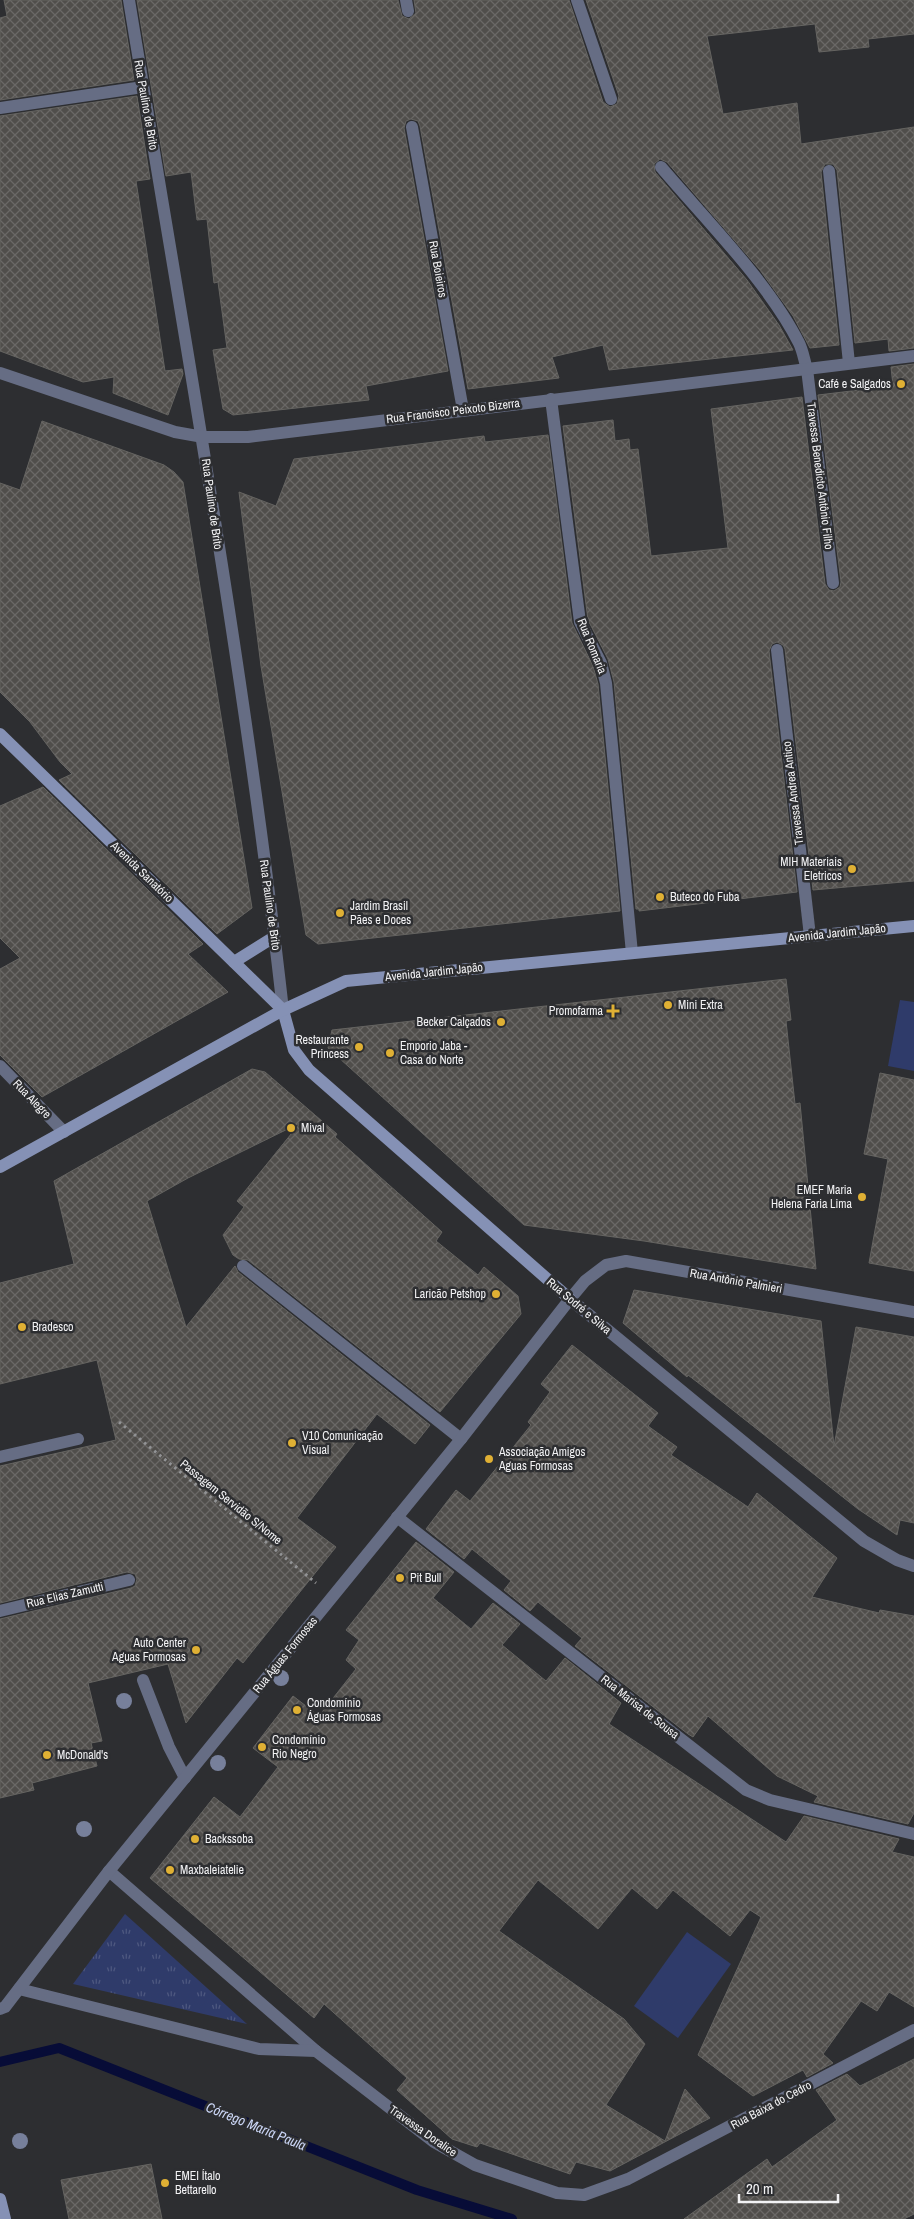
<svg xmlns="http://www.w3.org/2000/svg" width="914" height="2219" viewBox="0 0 914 2219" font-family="'Archivo Narrow',sans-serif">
<defs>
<pattern id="park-tufts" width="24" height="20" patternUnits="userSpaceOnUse" patternTransform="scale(1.25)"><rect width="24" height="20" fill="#2f3b6a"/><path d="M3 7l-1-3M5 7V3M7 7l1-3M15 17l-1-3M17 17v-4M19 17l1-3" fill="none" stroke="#4e5880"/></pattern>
<pattern id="building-cross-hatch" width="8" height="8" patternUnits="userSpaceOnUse" patternTransform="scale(1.25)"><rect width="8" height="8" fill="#504e4b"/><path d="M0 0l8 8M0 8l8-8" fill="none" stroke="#6a6866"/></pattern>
</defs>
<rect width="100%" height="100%" fill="#2d2e31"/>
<g fill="#2f3b6a">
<path d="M900 1000 914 1002V1071L888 1066Z"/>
<path d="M687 1932 731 1964 678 2038 634 2006Z"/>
</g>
<path fill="url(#park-tufts)" d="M125 1914 247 2024 73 1984Z"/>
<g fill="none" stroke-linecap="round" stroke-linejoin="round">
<path stroke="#070c37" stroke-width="10" d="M0 2062 59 2048 417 2190 512 2219"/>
</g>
<g fill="url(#building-cross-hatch)" stroke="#656461">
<path d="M4 0H121L134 80 0 100V18L7 16Z"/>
<path d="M137 0H398L402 16 409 19 416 13 414 0H569L603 102 610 107 617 104 619 96 586 0H914V34L868 39 869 47 819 52 815 24 707 36 723 114 797 103 801 144 914 127V348L889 351 888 339 855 343 837 170 833 164H825L821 172 839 345 810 348 793 316 760 270 667 162 660 159 654 164 655 172 747 280 779 325 793 350 609 370 603 345 552 357 559 378 468 389 420 126 418 121 411 119 406 121 404 128 448 371 366 386 369 400 233 415 223 409 213 350 227 348 218 282 214 283 207 219 197 220 191 172 166 176Z"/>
<path d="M137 96 150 179 136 181 165 371 182 369 183 374 168 415 113 393 114 377 83 382 0 351V116Z"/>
<path d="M914 364V881L813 890 785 649 783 645 777 642 772 644 769 651 797 892 639 911V909H636L614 682 608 659 588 620 563 426 613 420 615 441 629 439 630 450 638 449 651 556 728 548 711 409 802 397 825 584 829 590 834 591 840 587 841 582 818 395 893 386 891 367Z"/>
<path d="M42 421 164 465 174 472 183 482 252 908 217 934 59 780 72 774 60 762 30 722 0 692V483L20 490Z"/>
<path d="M548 435 572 623 593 666 598 684 620 911 318 944 306 935 261 666 239 492 276 506 294 459 484 436 485 442Z"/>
<path d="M43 787 203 944 188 954 228 992 42 1097 0 1055V969L20 958 0 938V806Z"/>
<path d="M786 979 791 1020 786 1021 795 1104 800 1103 816 1269 644 1241 524 1225 328 1048 332 1030Z"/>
<path d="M252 1069 265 1072 337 1134 335 1137 442 1232 436 1241 478 1275 484 1267 518 1296 521 1314 440 1412 248 1260 239 1259 233 1255 223 1235 244 1207 237 1201 300 1123 188 1178 147 1201 186 1327 235 1266 238 1272 430 1425 415 1444 377 1414 297 1518 336 1547 243 1663 237 1658 186 1723 168 1664 88 1683 102 1741 91 1743 97 1766 32 1783 34 1790 0 1798V1619L131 1588 135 1586 137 1579 135 1574 127 1572 0 1603V1466L116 1440 97 1360 0 1384V1283L74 1264 54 1181Z"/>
<path d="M880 1073 914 1080V1271L869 1263 888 1159 864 1154Z"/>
<path d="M634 1290 821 1321 834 1446 856 1327 914 1337V1523L900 1520 897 1535 858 1509 705 1388 688 1375 687 1377 623 1323Z"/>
<path d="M572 1345 658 1413 648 1426 677 1447 671 1455 748 1507 757 1493 837 1558 812 1597 879 1613 880 1610 914 1616V1813L908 1824 814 1802 818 1796 777 1776 708 1716 693 1737 688 1734 575 1646 582 1638 538 1602 530 1611 504 1590 511 1581 472 1549 464 1559 426 1529 456 1490 470 1501 531 1425 528 1422 550 1392 541 1384Z"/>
<path d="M416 1542 454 1572 433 1598 471 1629 493 1603 520 1624 502 1645 546 1681 565 1658 621 1703 609 1724 786 1842 804 1816 899 1839 892 1852 914 1857V2007L889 1992 877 2011 861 2001 823 2054 833 2063 807 2077 803 2070 753 2096 698 2055 761 1917 750 1910 730 1936 673 1890 657 1909 632 1888 598 1929 538 1880 499 1931 624 2019 645 2044 606 2105 665 2141 685 2089 710 2118 610 2171 576 2162 570 2174 480 2143 477 2147 452 2139 397 2090 407 2078 324 2004 314 2018 150 1878 214 1797 240 1817 278 1767 253 1748 293 1696 319 1716 356 1669 346 1660 359 1640 346 1630Z"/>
<path d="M914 2059V2214L904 2219H684L767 2159 772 2167 837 2120 816 2090 847 2074 860 2086Z"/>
<path d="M151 2164 162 2219H69L61 2180Z"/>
</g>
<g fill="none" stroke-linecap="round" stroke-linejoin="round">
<path stroke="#929395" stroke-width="3" stroke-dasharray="2.5 4" stroke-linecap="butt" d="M119 1422 316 1583"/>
<g stroke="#666d84" stroke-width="12">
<path d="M406 0 408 11"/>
<path d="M577 0 611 99"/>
<path d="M0 108 143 87"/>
<path d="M412 127 463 410"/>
<path d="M661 167C705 219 769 283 799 343 803 351 804 360 807 369L833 583"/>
<path d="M829 171 849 363"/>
<path d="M551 399 580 622 601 663 606 683 632 953"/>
<path d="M777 650 810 936"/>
<path d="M0 1066 64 1132"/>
<path d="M243 1266 461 1439"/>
<path d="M0 1457 78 1439"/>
<path d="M0 1611 129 1580"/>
<path d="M143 1680 169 1747 185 1778"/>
</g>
<g stroke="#666d84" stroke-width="12">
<path d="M129 0C184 336 245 672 283 1010"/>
<path d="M0 373 175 432 203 437H248L914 356"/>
<path d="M570 1299 864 1541 897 1560 914 1566"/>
<path d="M397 1517 746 1790 770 1800 914 1834"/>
<path d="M109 1871 316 2051 434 2142 475 2165 557 2193 584 2195 628 2179 914 2030"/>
<path d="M19 1989 259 2049 316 2051"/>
<path d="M0 2009 5 2007 109 1871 461 1439 570 1299 585 1281 606 1265 626 1261 914 1312"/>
</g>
<g stroke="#8591b5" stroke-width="12">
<path d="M0 734 283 1010 294 1050 309 1070 570 1299"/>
<path d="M234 962 274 937"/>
<path d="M0 1167 283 1010 346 981 914 926"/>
<path d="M0 2199 5 2219"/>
</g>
</g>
<g fill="#77809b">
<circle cx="281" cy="1678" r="8"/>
<circle cx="124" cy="1701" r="8"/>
<circle cx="218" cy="1763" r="8"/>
<circle cx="84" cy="1829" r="8"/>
<circle cx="20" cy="2141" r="8"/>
</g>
<g fill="#dfb034" stroke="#2d2e31" stroke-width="2">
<circle cx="901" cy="384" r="5"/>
<circle cx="852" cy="869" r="5"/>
<circle cx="660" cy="897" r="5"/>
<circle cx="340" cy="913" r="5"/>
<circle cx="668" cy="1005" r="5"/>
<path d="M610.5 1003.5h5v5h5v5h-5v5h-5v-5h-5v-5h5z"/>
<circle cx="501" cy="1022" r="5"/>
<circle cx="359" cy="1047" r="5"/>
<circle cx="390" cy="1053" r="5"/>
<circle cx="291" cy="1128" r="5"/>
<circle cx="862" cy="1197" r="5"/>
<circle cx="496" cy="1294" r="5"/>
<circle cx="22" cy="1327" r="5"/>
<circle cx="292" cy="1443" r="5"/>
<circle cx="489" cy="1459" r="5"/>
<circle cx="400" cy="1578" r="5"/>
<circle cx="196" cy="1650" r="5"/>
<circle cx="297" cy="1710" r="5"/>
<circle cx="262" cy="1747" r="5"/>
<circle cx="47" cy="1755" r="5"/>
<circle cx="195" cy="1839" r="5"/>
<circle cx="170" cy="1870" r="5"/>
<circle cx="165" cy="2183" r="5"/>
</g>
<g text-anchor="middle" stroke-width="5" stroke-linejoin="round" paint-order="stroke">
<g font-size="12" fill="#f2f2f4" stroke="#2d2e31">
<text transform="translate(146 105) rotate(80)" y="4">Rua Paulino de Brito</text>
<text transform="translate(438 269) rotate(80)" y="4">Rua Boieiros</text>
<text transform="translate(453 411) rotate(-7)" y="4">Rua Francisco Peixoto Bizerra</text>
<text transform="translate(820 476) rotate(83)" y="4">Travessa Benedicto Antônio Filho</text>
<text transform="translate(212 504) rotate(82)" y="4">Rua Paulino de Brito</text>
<text transform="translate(592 646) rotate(68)" y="4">Rua Romaria</text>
<text transform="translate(793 793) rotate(-97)" y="4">Travessa Andrea Antico</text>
<text transform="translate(142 872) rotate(44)" y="4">Avenida Sanatório</text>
<text transform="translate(270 905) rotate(82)" y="4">Rua Paulino de Brito</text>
<text transform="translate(837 933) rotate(-6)" y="4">Avenida Jardim Japão</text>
<text transform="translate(434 972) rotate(-6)" y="4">Avenida Jardim Japão</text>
<text transform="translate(32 1099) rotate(46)" y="4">Rua Alegre</text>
<text transform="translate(736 1281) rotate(10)" y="4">Rua Antônio Palmieri</text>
<text transform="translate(579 1306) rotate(40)" y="4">Rua Sodré e Silva</text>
<text transform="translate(231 1502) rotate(39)" y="4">Passagem Servidão S/Nome</text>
<text transform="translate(65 1595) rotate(-13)" y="4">Rua Elias Zamutti</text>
<text transform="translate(285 1655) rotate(-51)" y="4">Rua Águas Formosas</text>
<text transform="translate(640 1707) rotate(38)" y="4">Rua Marisa de Sousa</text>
<text transform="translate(771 2105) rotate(-28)" y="4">Rua Baixa do Cedro</text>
<text transform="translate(423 2131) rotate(35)" y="4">Travessa Doralice</text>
</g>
<g font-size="12" fill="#f2f2f4" stroke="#2d2e31" text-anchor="start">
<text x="891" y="388" text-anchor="end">Café e Salgados</text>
<text x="842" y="866" text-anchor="end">MIH Materiais<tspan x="842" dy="14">Eletricos</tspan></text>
<text x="670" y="901">Buteco do Fuba</text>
<text x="350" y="910">Jardim Brasil<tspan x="350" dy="14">Pães e Doces</tspan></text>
<text x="678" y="1009">Mini Extra</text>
<text x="603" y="1015" text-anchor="end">Promofarma</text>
<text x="491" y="1026" text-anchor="end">Becker Calçados</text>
<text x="349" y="1044" text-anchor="end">Restaurante<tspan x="349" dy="14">Princess</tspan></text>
<text x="400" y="1050">Emporio Jaba -<tspan x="400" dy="14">Casa do Norte</tspan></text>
<text x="301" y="1132">Mival</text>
<text x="852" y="1194" text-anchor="end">EMEF Maria<tspan x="852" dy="14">Helena Faria Lima</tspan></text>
<text x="486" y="1298" text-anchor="end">Laricão Petshop</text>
<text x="32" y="1331">Bradesco</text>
<text x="302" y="1440">V10 Comunicação<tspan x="302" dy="14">Visual</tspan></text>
<text x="499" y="1456">Associação Amigos<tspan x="499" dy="14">Aguas Formosas</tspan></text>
<text x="410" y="1582">Pit Bull</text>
<text x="186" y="1647" text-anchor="end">Auto Center<tspan x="186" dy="14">Aguas Formosas</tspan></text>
<text x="307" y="1707">Condomínio<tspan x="307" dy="14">Águas Formosas</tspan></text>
<text x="272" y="1744">Condomínio<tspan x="272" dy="14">Rio Negro</tspan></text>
<text x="57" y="1759">McDonald's</text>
<text x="205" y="1843">Backssoba</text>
<text x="180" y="1874">Maxbaleiatelie</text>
<text x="175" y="2180">EMEI Ítalo<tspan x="175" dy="14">Bettarello</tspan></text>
</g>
<g font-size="14" font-style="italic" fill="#cbd6f6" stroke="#2d2e31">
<text transform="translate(256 2126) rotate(22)" y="5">Córrego Maria Paula</text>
</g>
</g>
<path d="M739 2194v8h99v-8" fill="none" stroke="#f2f2f4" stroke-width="2.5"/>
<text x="746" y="2194" font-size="15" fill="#f2f2f4" stroke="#2d2e31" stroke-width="4" paint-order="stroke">20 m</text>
</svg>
